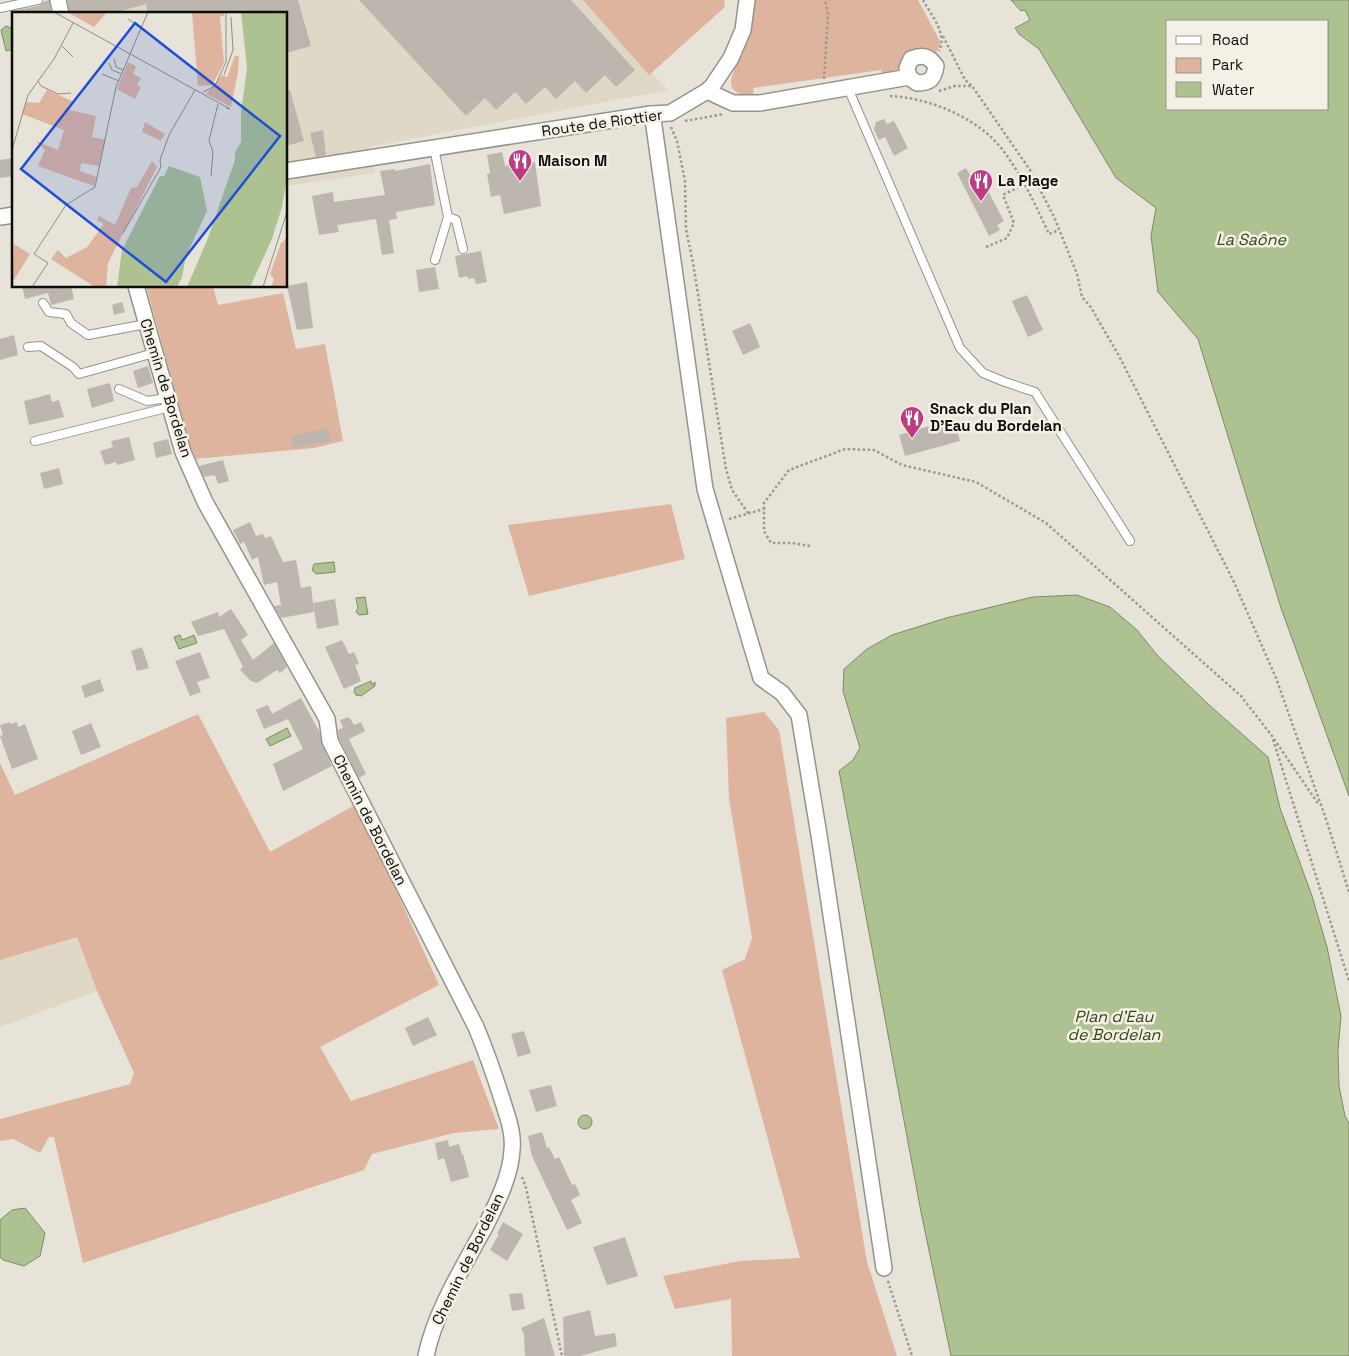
<svg xmlns="http://www.w3.org/2000/svg" width="1349" height="1356" viewBox="0 0 1349 1356" font-family="'Space Grotesk',sans-serif">
<rect width="100%" height="100%" fill="#e7e3d9"/>
<g fill="#dfd8c7">
<path d="M52 0H584L668 90 369 147 375 173 286 186V14H56Z"/>
<path d="M75 933 97 991 0 1027V957Z"/>
</g>
<g fill="#deb49f">
<path d="M583 0H724L725 7 649 75Z"/>
<path d="M753 0H918L941 43 936 53C926 45 908 46 901 59 898 65 901 69 895 73 892 75 887 76 883 78L881 70 753 88 754 97C713 93 738 68 745 46 750 31 751 16 753 0Z"/>
<path d="M146 286H213L218 305 283 293 296 349 325 344 343 441 314 448 194 459Z"/>
<path d="M671 504 685 559 529 596 508 525Z"/>
<path d="M764 712 779 730 867 1262 897 1356H732L731 1299 675 1309 663 1276 740 1261 800 1258 722 970 745 959 752 938 729 798 726 718Z"/>
<path d="M198 714 270 852 357 804 439 985 320 1047 351 1101 473 1060 499 1129 454 1133 372 1154 364 1170 83 1263 54 1137H49L40 1153 13 1139 0 1141V1119L130 1084 134 1073 97 991 77 937 0 960V763L15 795Z"/>
</g>
<g fill="#adc191" stroke="#7d8b68" fill-rule="evenodd">
<path d="M1011 0H1349V796L1281 608 1198 339 1158 292 1151 236 1156 208 1116 178 1039 49 1019 34 1015 28 1030 20 1025 10 1021 11ZM1168 21H1328V109H1168Z"/>
<path d="M6 26 11 28 14 39V49L6 51 1 30Z"/>
<path d="M334 562 335 572 316 574 312 570 314 564Z"/>
<path d="M1077 595 1110 607 1137 630 1157 655 1207 703 1268 757 1280 808 1312 896 1327 947 1341 1016 1338 1050 1339 1086 1345 1116 1349 1123V1356H951L921 1212 839 771 853 760 860 748 843 691 844 669 867 649 892 635 946 618 1033 597Z"/>
<path d="M365 597 368 614 359 615 356 612 358 608 356 598Z"/>
<path d="M180 635 182 640 194 635 197 643 179 649 174 637Z"/>
<path d="M371 681 373 685 375 682V686L361 696 356 695 354 692 355 688Z"/>
<path d="M287 728 291 736 270 746 266 739Z"/>
<circle cx="585" cy="1122" r="7"/>
<path d="M25 1208 45 1233 40 1256 24 1266 3 1260 0 1257V1220L12 1210Z"/>
</g>
<g fill="#bdb6ae">
<path d="M49 0 51 14H13L12 11 39 6 43 2Z"/>
<path d="M68 0H298L311 46 286 53V14H148L146 4 121 11 122 14H70Z"/>
<path d="M359 0H571L635 70 616 87 605 75 586 93 575 81 556 99 545 87 526 104 515 92 496 110 485 98 466 116Z"/>
<path d="M286 90H290L304 141 286 146Z"/>
<path d="M884 119 887 124 894 121 908 148 894 156 885 137 879 140 874 130 876 122Z"/>
<path d="M323 130 326 155 316 157 310 133Z"/>
<path d="M502 152 505 166 535 162 541 206 504 214 500 195 491 197 487 174 490 173 487 155Z"/>
<path d="M14 158V176L0 178V160Z"/>
<path d="M430 164 435 205 396 212 397 219 389 220 394 253 382 255 376 219 337 225 339 232 319 235 312 196 333 192 334 202 385 195 380 171 395 169V171Z"/>
<path d="M966 168 980 193 987 189 1004 221 997 225 1000 230 989 236 957 173Z"/>
<path d="M481 251 487 282 476 284 474 278 468 279 467 276 459 278 455 256Z"/>
<path d="M435 267 439 289 419 292 416 270Z"/>
<path d="M307 282 313 328 297 330 287 286Z"/>
<path d="M22 286H71L74 299 51 305 48 293 25 299Z"/>
<path d="M1027 295 1043 330 1028 337 1012 301Z"/>
<path d="M122 302 125 312 114 315 112 305Z"/>
<path d="M750 323 760 347 743 355 732 331Z"/>
<path d="M14 335 18 355 0 360V339Z"/>
<path d="M148 366 153 383 138 388 133 371Z"/>
<path d="M110 383 114 401 92 408 87 389Z"/>
<path d="M50 394 52 402 59 400 64 417 29 425 24 401Z"/>
<path d="M954 419 960 441 905 456 899 435Z"/>
<path d="M327 428 332 441 293 448 291 436Z"/>
<path d="M129 437 135 460 117 465 116 462 105 465 100 451 113 447 111 441Z"/>
<path d="M168 439 172 454 156 458 153 443Z"/>
<path d="M223 460 229 481 218 484 215 475 204 477 199 466Z"/>
<path d="M59 468 63 484 44 489 40 473Z"/>
<path d="M250 522 256 536 263 534 265 538 271 536 283 562 296 560 301 588 311 586 314 612 281 618 274 606 281 605 277 582 264 585 258 557 252 560 244 542 240 544 233 530Z"/>
<path d="M335 599 339 625 317 629 313 603Z"/>
<path d="M231 609 248 635 241 640 253 660 274 643 287 667 280 673 277 670 257 683 251 681 240 670 243 667 224 629 198 636 191 622 218 612 219 617Z"/>
<path d="M342 640 349 654 354 652 359 664 355 665 361 681 344 689 325 647Z"/>
<path d="M142 647 149 668 137 671 131 651Z"/>
<path d="M200 652 210 678 197 682 201 692 190 696 175 661Z"/>
<path d="M100 679 104 691 85 698 81 686Z"/>
<path d="M301 698 320 733 322 745 332 766 283 791 273 764 303 749 288 719 264 729 256 710 268 705 272 714Z"/>
<path d="M349 717 354 725 361 722 365 731 349 739 366 774 359 778 339 738 338 730 343 728 340 720Z"/>
<path d="M10 722 11 724 17 722 18 727 25 724 38 759 12 769 0 736 3 735 0 725Z"/>
<path d="M91 723 101 747 81 755 72 731Z"/>
<path d="M428 1017 437 1035 413 1046 405 1028Z"/>
<path d="M524 1031 531 1053 518 1057 511 1034Z"/>
<path d="M551 1085 557 1106 536 1112 529 1090Z"/>
<path d="M542 1132 547 1148 549 1147 555 1159 559 1157 572 1185 575 1184 580 1195 571 1200 582 1223 567 1230 532 1156 528 1136Z"/>
<path d="M448 1140 449 1147 459 1144 462 1155 463 1154 469 1177 451 1182 444 1158 438 1160 436 1150 435 1143Z"/>
<path d="M503 1222 523 1234 507 1261 490 1250 499 1234H497Z"/>
<path d="M625 1237 638 1276 607 1285 593 1247Z"/>
<path d="M522 1293 525 1309 512 1311 509 1294Z"/>
<path d="M590 1310 595 1336 615 1333 617 1346 580 1356H564L563 1317Z"/>
<path d="M544 1318 555 1356H525L524 1334 521 1328Z"/>
</g>
<g fill="none" stroke-linecap="round" stroke-linejoin="round">
<g stroke="#97938a" stroke-width="10">
<g id="service">
<path d="M0 8 38 0"/>
<path d="M848 88 960 348 983 373 1005 382 1035 392 1130 541"/>
<path d="M434 148 448 217 435 260"/>
<path d="M448 217 456 220 463 249"/>
<path d="M43 303 49 312 66 314 71 323 88 335 146 324"/>
<path d="M28 347 41 346 73 367 79 374 154 353"/>
<path d="M119 389 147 401 167 398"/>
<path d="M35 441 170 407"/>
</g>
</g>
<g stroke="#97938a" stroke-width="18">
<g id="minor">
<path d="M58 0 61 14"/>
<path d="M707 91 733 103H760L909 77 917 83C930 83 934 79 936 66 929 56 923 54 911 59L907 68 909 77"/>
<path d="M651 114 654 126 705 489 761 678 782 693 799 715 819 835 884 1268"/>
<path d="M286 171 651 114 670 113 707 91 713 85 731 58 743 30 747 0"/>
<path d="M0 217 14 215"/>
<path d="M136 286 183 452 205 502 327 719 330 741 476 1027C486 1051 494 1074 502 1099 507 1116 514 1132 512 1150 511 1175 497 1203 486 1225 464 1266 435 1311 426 1356"/>
</g>
</g>
<g stroke="#9b9890" stroke-width="2.5" stroke-dasharray="2.5 2.5" stroke-linecap="butt">
<path d="M923 0C931 15 948 34 939 51"/>
<path d="M943 36 965 80 972 86"/>
<path d="M824 79 828 13 825 0"/>
<path d="M939 91 955 86H972L1030 170 1055 219 1077 274 1082 297 1090 306 1118 354 1234 582 1276 678 1327 822 1349 892"/>
<path d="M890 96C931 98 981 119 1005 153 1023 178 1036 206 1049 234L1059 230"/>
<path d="M685 121 724 114"/>
<path d="M671 127 677 141 685 181 686 229 693 263 726 469 732 490 748 513"/>
<path d="M986 247 1007 238 1014 223 1003 195 1034 179"/>
<path d="M729 519 764 509"/>
<path d="M810 546 792 543H771L764 531V503L789 470 845 449 874 450 902 465 976 482 1046 523 1241 696 1272 736 1349 981"/>
<path d="M1274 739 1319 805"/>
<path d="M522 1177 526 1188 562 1356"/>
<path d="M888 1281 912 1356"/>
</g>
<use href="#service" stroke="#fff" stroke-width="8"/>
<use href="#minor" stroke="#fff" stroke-width="15"/>
</g>
<defs>
<g id="restaurant-pin" transform="scale(1.25)"><path d="M0 17L-7.5 6A9.5 9.5 0 1 1 7.5 6Z" fill="#bd3b83" stroke="#f4f0e6"/><path d="M-5-6h1v4h1v-4h1v4h1v-4h1v5L-1.5 .5V6h-2V.5L-5-1ZM5-6V6H3V1.5H1.5Q1.5-4 5-6Z" fill="#fff"/></g>
</defs>
<g fill-rule="evenodd">
<use href="#restaurant-pin" x="520" y="161"/>
<use href="#restaurant-pin" x="981" y="181"/>
<use href="#restaurant-pin" x="912" y="418"/>
</g>
<g text-anchor="middle" stroke-width="5" stroke-linejoin="round" paint-order="stroke">
<g font-size="15" fill="#0d0c09" stroke="#f4f0e6">
<text transform="translate(602 123) rotate(-8)" y="5">Route de Riottier</text>
<text transform="translate(166 388) rotate(73)" y="5">Chemin de Bordelan</text>
<text transform="translate(370 820) rotate(63)" y="5">Chemin de Bordelan</text>
<text transform="translate(468 1259) rotate(-64)" y="5">Chemin de Bordelan</text>
</g>
<g font-size="15" font-weight="bold" fill="#0d0c09" stroke="#f4f0e6" text-anchor="start">
<text x="538" y="166">Maison M</text>
<text x="998" y="186">La Plage</text>
<text x="930" y="414">Snack du Plan<tspan x="930" dy="17">D'Eau du Bordelan</tspan></text>
</g>
<g font-size="16" font-style="italic" fill="#344612" stroke="#f4f0e6">
<text x="1251" y="245">La Saône</text>
<text x="1114" y="1022">Plan d'Eau<tspan x="1114" dy="18">de Bordelan</tspan></text>
</g>
</g>
<g transform="translate(12 12)">
<rect width="275" height="275" fill="#e7e3d9"/>
<path d="M55 0H95L82 15ZM180 0H212V4H208L212 51 200 73 186 74ZM223 44H227L226 60 219 95 194 82 210 63 215 65ZM116 50 124 54 121 62 129 66 125 73 129 75 123 87 105 77ZM35 78 60 89 58 98 84 104 80 125 94 128 87 154 69 151 68 159 85 165 82 174 26 154 33 138 24 129 46 138 52 118 10 102 14 90 27 91ZM133 110 153 122 149 129 130 120ZM140 149 145 155 96 251 94 275H83L39 247 46 238 54 246 75 235 92 212 85 208 87 204 103 213 119 176 125 175ZM275 226V275H259L262 267 258 262 269 231ZM2 232 18 242 2 268 0 266Z" fill="#deb49f"/>
<path d="M229 0H275V165L270 195 260 227 238 275H175L196 226 223 148V140L229 130V100L235 56ZM157 154 188 165 195 199 174 244 170 265 165 275H105L110 238 148 164H152Z" fill="#adc191"/>
<path fill="none" stroke="#908d86" stroke-width="1" d="M42 0 218 97 214 96M116 7 129 16M50 34 61 45M102 47 104 55 111 58M97 51 100 58 110 62M90 62 107 69M212 63 221 38 219 5M26 69 29 74 46 82 59 81M191 80 203 74 214 50V0M0 138 16 83 42 47 61 11M199 164 201 140 197 129 206 92M111 221 149 155 148 148 157 123 183 78M20 275 36 251 22 242 54 193 83 175 104 75 136 0M251 275 275 200"/>
<path fill="#1d4ed8" fill-opacity="0.15" stroke="#1d4ed8" stroke-width="2.5" d="M123 11 268 124 154 270 9 157Z"/>
<rect width="275" height="275" fill="none" stroke="#0d0c09" stroke-width="2.5"/>
</g>
<rect x="1166" y="20" width="162" height="90" fill="#f4f0e6" stroke="#98958e"/>
<rect x="1176" y="36" width="25" height="8" fill="#ffffff" stroke="#98958e"/>
<text x="1212" y="45" font-size="15" fill="#0d0c09">Road</text>
<rect x="1176" y="58" width="25" height="15" fill="#deb49f" stroke="#98958e"/>
<text x="1212" y="70" font-size="15" fill="#0d0c09">Park</text>
<rect x="1176" y="82" width="25" height="15" fill="#adc191" stroke="#98958e"/>
<text x="1212" y="95" font-size="15" fill="#0d0c09">Water</text>
</svg>
